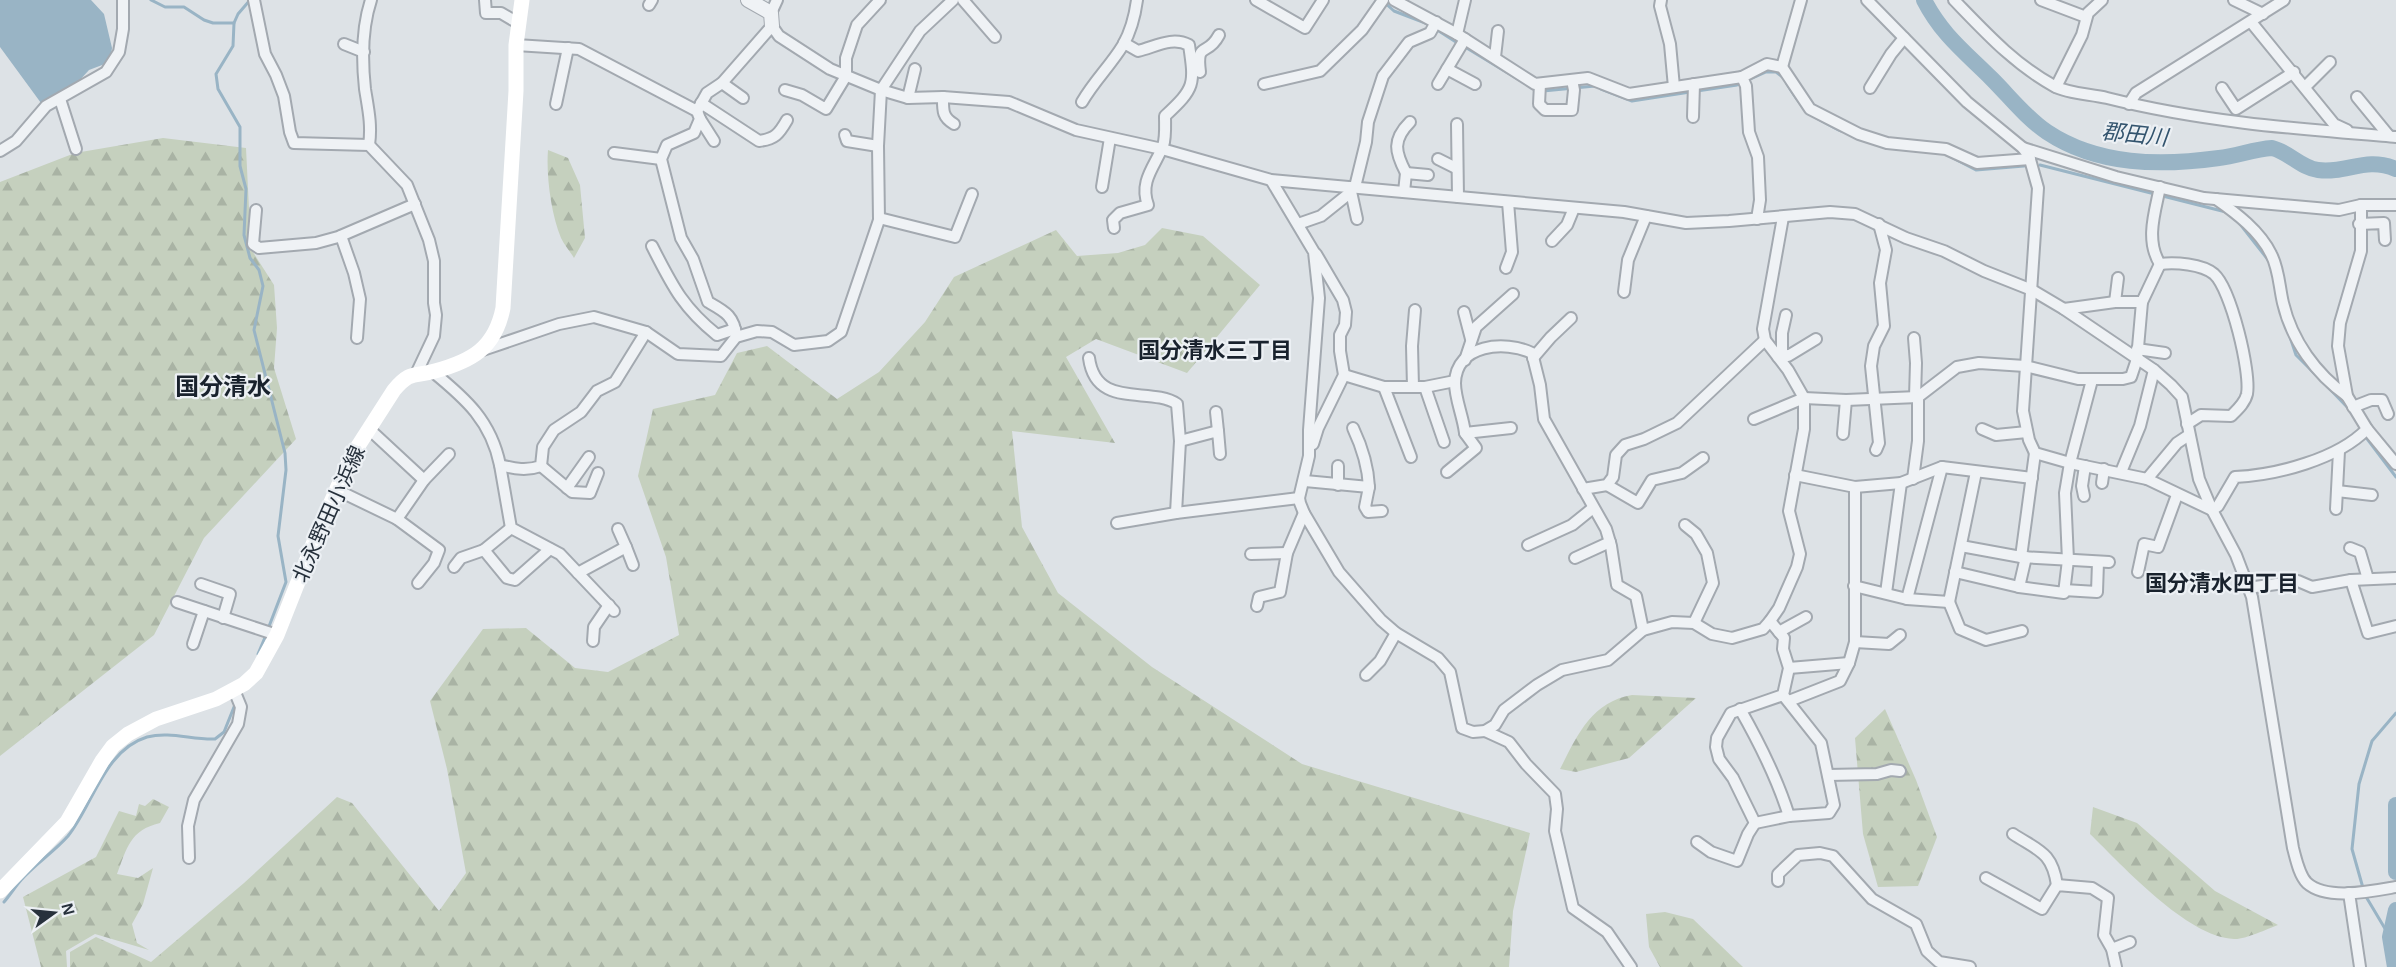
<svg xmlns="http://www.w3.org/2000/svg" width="2396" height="967" viewBox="0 0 2396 967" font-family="Helvetica,'Noto Sans JP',sans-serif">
<defs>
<pattern id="forest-firs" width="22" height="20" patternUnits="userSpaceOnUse" patternTransform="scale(1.5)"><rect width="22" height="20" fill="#c5d0be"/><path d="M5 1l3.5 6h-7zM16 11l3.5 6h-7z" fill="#a9b3a4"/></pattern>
</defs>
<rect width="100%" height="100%" fill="#dde2e6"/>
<g fill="url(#forest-firs)">
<path d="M163 138 246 148 251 249 274 285 277 328 274 368 296 439 204 538 154 635 0 756V182L75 153Z"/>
<path d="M548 150 568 158 580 185 585 238 574 258C570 251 564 245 561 238 551 214 546 175 548 150Z"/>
<path d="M1162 228 1203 236 1260 285 1187 373 1096 339 1066 357 1115 443 1012 431 1022 527 1058 593 1152 667 1302 764 1530 833 1513 911 1509 967H70V952L96 937 151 962 244 883 337 797 352 803 439 911 466 873 447 769 430 701 483 629 526 628 575 668 608 672 679 635 666 557 638 476 653 409 715 395 737 353 767 346 837 399 879 372 925 322 954 277 1056 230 1077 256 1118 253 1145 245Z"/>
<path d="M1632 695 1696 698 1629 758 1576 772 1560 769C1577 736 1591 702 1632 695Z"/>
<path d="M1885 709 1916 780 1937 837 1918 886 1878 887 1863 834 1855 738Z"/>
<path d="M153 799 169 807 160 823C130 830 127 848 117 874L138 878 153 868 143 904 132 924 137 943 149 950 95 934 66 951 67 967H41L23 897 96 857 119 811 136 816 139 804 145 806Z"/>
<path d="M2093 807 2137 823 2215 891 2278 925C2267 929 2244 940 2234 939 2187 937 2123 866 2090 834Z"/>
<path d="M1665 912 1693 919 1743 967H1660L1649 947 1646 914Z"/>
</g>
<path fill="#99b4c5" d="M0 0H91L104 14 112 48 110 62 89 70 78 82 41 103 0 47Z"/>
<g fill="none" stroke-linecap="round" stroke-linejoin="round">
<g stroke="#99b4c5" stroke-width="3">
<path d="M151 0 165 7H184L204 20 213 23H234"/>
<path d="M250 0 238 14 234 23 233 46 216 74 218 89 240 127V166L246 189 244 235 250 258 259 270 263 286 254 330 285 453 286 470 278 536 286 582 268 629"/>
<path d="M1384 2 1394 11 1428 24 1459 44"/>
<path d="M1465 47 1536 90"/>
<path d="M1787 84C1806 115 1809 115 1841 131"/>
<path d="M1601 89 1632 101 1690 92"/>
<path d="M1543 91 1595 86"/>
<path d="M1697 91 1737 85 1766 72H1776L1784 78"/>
<path d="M1889 148 1919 151"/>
<path d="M1951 157 1976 170 2024 166"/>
<path d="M2040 165 2226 212"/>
<path d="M2240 224 2269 261"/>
<path d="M2289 334 2296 355 2316 375"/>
<path d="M2325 384 2349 409"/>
<path d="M2365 436 2396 477"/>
<path d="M258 654 266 635"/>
<path d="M2363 888 2352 849 2359 784 2372 741 2396 713"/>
<path d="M2365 895 2390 937"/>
<path d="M4 902C10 895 15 887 21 880 35 864 54 852 68 836 93 805 104 750 147 737 170 731 192 740 215 739L224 732 236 702"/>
</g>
<g stroke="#99b4c5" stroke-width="16">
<path d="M1924 0C1942 35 1965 52 1992 79 2010 97 2026 118 2047 132 2098 166 2161 166 2219 158 2237 156 2254 149 2272 148 2289 152 2301 168 2318 170 2347 174 2365 156 2396 169"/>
<path d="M2396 805V872"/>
<path d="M2395 967 2390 937 2396 910"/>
</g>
<g stroke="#a3a9b0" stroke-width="14">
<g id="minor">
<path d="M254 0 265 54 276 75 284 96 290 132 294 143 369 145 407 185 429 240 434 261V303L436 315 434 336 417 372"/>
<path d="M485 0 486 13H501L518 23"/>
<path d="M963 0 995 37"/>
<path d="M1256 0 1305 28 1323 0"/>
<path d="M1394 0 1457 34 1535 84 1588 78 1629 94 1742 77"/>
<path d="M1661 0 1660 6 1670 44 1674 87"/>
<path d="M1867 0 1967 102 2023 148 2029 156 2038 188 2023 411 2029 440 2035 453 2070 463 2147 479 2212 510"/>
<path d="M1954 0C1985 32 2014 64 2054 86 2069 94 2091 94 2107 98 2202 122 2298 129 2396 137"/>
<path d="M2041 0 2086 17"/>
<path d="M2234 0 2263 14"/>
<path d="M649 5 652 0"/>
<path d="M771 13 777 0"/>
<path d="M2251 22 2334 124 2347 130"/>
<path d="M1457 34 1465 0"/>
<path d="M344 44 364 52"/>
<path d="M516 45 579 49 697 111 707 93 722 83 772 26 779 36 830 69 881 90 908 98 943 97 1009 102 1076 130 1162 149 1271 180 1624 212 1686 223 1729 221 1830 212 1855 214 1906 238 1944 251 1984 271 2032 290 2064 309 2154 370 2171 385 2182 397 2199 479 2212 510 2236 555 2252 597 2293 848C2296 859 2299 875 2307 883 2327 901 2373 891 2396 887"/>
<path d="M1495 57 1498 31"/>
<path d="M1782 67 1810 109 1859 134 1887 143 1946 149 1977 163 2030 159"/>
<path d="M1447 69 1475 84"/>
<path d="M1200 72C1196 40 1207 58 1219 35"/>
<path d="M722 83 743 98"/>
<path d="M1264 84 1320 71 1362 30 1383 0"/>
<path d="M1438 84 1465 39"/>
<path d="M1540 84 1539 104 1545 110H1572L1574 90 1572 80"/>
<path d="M2056 87 2082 35 2088 13 2102 0"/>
<path d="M2305 87 2330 62"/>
<path d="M1870 88 1891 54 1904 38"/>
<path d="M2222 88 2236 109 2294 72"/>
<path d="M785 90 802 95 826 109 846 76V58L857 25 880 0"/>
<path d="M943 97C943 110 942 117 954 124"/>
<path d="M2357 97 2389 136"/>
<path d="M908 98 915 69"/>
<path d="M60 99 76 149"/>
<path d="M1082 102C1094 81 1111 65 1123 45 1131 31 1135 15 1137 0"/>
<path d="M701 103 759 141C775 139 779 134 787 120"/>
<path d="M556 104 568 48"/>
<path d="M2129 104 2136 93 2284 0"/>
<path d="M697 111 700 119 694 133 667 145 661 159 681 238 693 259 708 302C724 311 735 316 736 337"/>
<path d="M1693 117 1694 84"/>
<path d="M700 119 714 141"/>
<path d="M1457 124 1458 197"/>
<path d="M845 135 847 141 878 146"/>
<path d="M369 145C372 125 368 108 365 89 362 61 362 27 371 0"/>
<path d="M2023 148 2116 177 2204 198 2339 210 2361 205"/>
<path d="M0 151 16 141 46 106 106 72 119 52 123 29V0"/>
<path d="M614 153 661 159"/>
<path d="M1438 159 1456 168"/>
<path d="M1406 173C1395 152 1392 140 1410 122"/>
<path d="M1271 180 1314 252 1319 298 1309 430V456L1299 498 1300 503 1304 513 1339 572 1381 620 1396 633 1438 658 1450 672 1462 728 1473 732 1485 731 1495 725 1504 710 1537 685 1562 670 1608 660 1643 630 1672 622 1694 623 1712 634 1732 638 1763 629 1770 621 1779 608 1797 567 1800 554 1789 511 1804 429V398L1788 370 1765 340 1763 329 1783 217"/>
<path d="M1102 187 1110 138"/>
<path d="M1350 187 1357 219"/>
<path d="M1355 187 1366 142 1368 122 1383 76 1409 42 1430 33 1436 22"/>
<path d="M2160 187C2155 212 2145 240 2160 264 2175 262 2202 264 2214 274 2231 289 2251 372 2247 394 2245 403 2237 410 2231 416L2201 415 2187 424"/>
<path d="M1404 192 1406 173 1428 175"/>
<path d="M2216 199C2236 213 2260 231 2271 254 2279 269 2279 286 2283 303 2292 341 2316 374 2347 396"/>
<path d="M256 210 253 244 259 248 316 243 338 237 415 204"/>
<path d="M879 218 955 237 972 194"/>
<path d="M1757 219 1760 200 1758 157 1749 132 1746 86 1742 77 1767 64 1782 67 1801 0"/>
<path d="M1298 224 1321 216 1351 192"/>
<path d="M2359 224 2384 223 2385 240"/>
<path d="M1114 228 1113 220 1120 213 1148 205C1139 181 1155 166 1163 146 1166 137 1165 126 1165 116 1195 88 1195 85 1189 45 1172 36 1155 47 1138 51L1124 43"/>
<path d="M341 236 354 273 360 299 357 338"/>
<path d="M1552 241 1567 225 1574 208"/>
<path d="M652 246C672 285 682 307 717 335L735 329"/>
<path d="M1506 268 1512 252 1508 202"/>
<path d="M1624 292 1628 260 1646 216"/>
<path d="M2115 302 2118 278"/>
<path d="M2064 309 2115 302H2142L2160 264"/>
<path d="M1464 312 1471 339"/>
<path d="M1914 338 1916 363 1915 397"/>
<path d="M2137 349 2165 353"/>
<path d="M483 350 559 324 594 317 646 332 678 354 721 356 736 337 757 331 772 332 794 345 828 341 841 332 879 220 878 146 881 90 920 31 953 0"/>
<path d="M1782 353 1788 356 1816 339"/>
<path d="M1778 357 1782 353V333L1786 315"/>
<path d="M1089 358C1096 410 1150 386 1177 404L1180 441 1176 513"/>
<path d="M1533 358 1551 337 1571 318"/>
<path d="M1465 360 1476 327 1513 294"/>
<path d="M433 372C466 399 491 421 500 465 515 469 527 471 541 466L543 447 554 430 581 412 597 391 615 382 646 332"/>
<path d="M1344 375 1384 387H1425L1455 381"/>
<path d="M1384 387 1411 457"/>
<path d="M1413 387 1412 346 1415 310"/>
<path d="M1425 387 1444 442"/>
<path d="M2353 407 2371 400H2382L2388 414"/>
<path d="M1216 412 1218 431"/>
<path d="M1754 419 1804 398 1846 400 1918 397 1957 367 1979 363 2025 366 2078 379H2123L2131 377 2137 359 2142 302"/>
<path d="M1511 428 1465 433C1463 416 1455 399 1455 383 1456 344 1505 340 1532 353L1540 385 1544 419 1606 529 1611 546 1617 585 1636 596 1643 630"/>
<path d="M369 429 424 480 449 454"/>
<path d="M1982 429 1996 435 2027 432"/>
<path d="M2367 429 2396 464"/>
<path d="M1843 434 1846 400"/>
<path d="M1180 441 1218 431 1220 454"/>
<path d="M1313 444 1318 428 1344 375 1340 351V335L1345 325 1346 312 1343 300 1316 254"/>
<path d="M1876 450 1879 443 1871 366 1874 346 1884 326 1880 283 1886 250 1879 224"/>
<path d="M500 465 511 528 560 554 614 611"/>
<path d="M541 466 572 492 590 493 598 473"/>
<path d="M1447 472 1476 448 1465 433"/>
<path d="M2121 472 2140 426 2154 370"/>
<path d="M1795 475 1855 487 1901 483 1942 467 2032 478"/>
<path d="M1913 479 1918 441V397"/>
<path d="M2147 479 2177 443 2189 435"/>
<path d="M1305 481 1369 487C1368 466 1362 447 1353 428"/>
<path d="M2102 483 2104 469"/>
<path d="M1338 485V466"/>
<path d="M1607 485 1638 503 1652 480 1682 473 1703 458"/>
<path d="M1369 487 1365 507 1368 512 1382 511"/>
<path d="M567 488 589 457"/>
<path d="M1583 489 1607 485 1613 477 1616 455 1625 445 1644 439 1677 423 1765 340"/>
<path d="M337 490 397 519 424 480"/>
<path d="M2337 491 2372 495"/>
<path d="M2084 496 2082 486 2085 466"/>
<path d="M2336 509 2339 451"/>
<path d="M2212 510 2218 506 2235 477C2277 475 2338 459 2367 429L2347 396 2338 346 2340 323 2361 251V205H2396"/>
<path d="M397 519 439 550 434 563 418 583"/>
<path d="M1117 523 1176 513 1299 498"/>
<path d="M1685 525 1696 534 1707 553 1713 583 1694 623"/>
<path d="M511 528 484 550 507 578 515 580 550 549"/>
<path d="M1528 545 1572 525 1593 508"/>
<path d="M1961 546 2021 557 2035 453"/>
<path d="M626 547 633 565"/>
<path d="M2350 548 2360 552 2368 579"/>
<path d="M1251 554 1287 553"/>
<path d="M2021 557 2109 562"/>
<path d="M1575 558 1610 542"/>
<path d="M454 567 461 558 484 550"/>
<path d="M1955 572 2019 587 2064 593 2068 560 2065 493 2070 463 2092 380"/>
<path d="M2138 572 2144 544 2158 547 2177 495"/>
<path d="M578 573 626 547 618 529"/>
<path d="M2351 580 2368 633 2396 626"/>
<path d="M201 584 230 594 223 618"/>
<path d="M1854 586 1907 599 1949 602 1976 472"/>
<path d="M2019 587 2026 557"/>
<path d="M2248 588 2298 581 2312 587 2351 580 2396 578"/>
<path d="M2064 590 2097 592 2098 562"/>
<path d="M1886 593 1901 483"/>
<path d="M1907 599 1942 467"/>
<path d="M177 602 277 635"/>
<path d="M1949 602 1960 629 1986 640 2022 631"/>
<path d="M1257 606 1259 597 1280 592 1287 553 1304 513"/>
<path d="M1770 621 1784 638 1783 649 1789 668 1783 695 1821 743 1834 805 1829 813 1789 816 1755 823 1733 778 1719 759 1716 747 1717 738 1731 713 1783 695"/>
<path d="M1779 632 1806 617"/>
<path d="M593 641 594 627 609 605"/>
<path d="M1855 642 1889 644 1900 635"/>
<path d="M193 644 204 611"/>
<path d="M1789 668 1849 663"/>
<path d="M1366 675 1380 661 1396 633"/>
<path d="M1789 701 1840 681 1849 663 1855 642V487"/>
<path d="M1740 709C1760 744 1777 778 1789 816"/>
<path d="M1485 731 1509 742 1526 764 1555 794 1557 809 1555 831 1573 908 1607 932 1631 967"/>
<path d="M1828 775 1877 774 1891 770 1900 771"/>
<path d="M2013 834C2039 851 2052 852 2057 885"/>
<path d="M1697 842 1711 852 1737 861 1748 834 1755 823"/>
<path d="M189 858 188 826 194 800 238 724 241 707 234 690"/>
<path d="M1986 878 2042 909 2057 885 2092 888 2108 898 2104 935 2112 949 2116 967"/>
<path d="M1778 881V874L1798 855 1820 853 1833 856 1872 899 1916 924 1927 951 1939 962 1970 967"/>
<path d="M2349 893 2360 967"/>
<path d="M2112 949 2130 942"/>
</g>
</g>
<g stroke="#a3a9b0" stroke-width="16">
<path id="tertiary" d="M748 0 771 13 772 26"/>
</g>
<use href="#minor" stroke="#eff2f5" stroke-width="10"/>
<use href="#tertiary" stroke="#eff2f5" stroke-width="14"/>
<path stroke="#fff" stroke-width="15" d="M0 891 67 822 102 761 113 746 128 734 156 719 216 699 244 684 256 673 277 635 317 534 351 457 394 390C411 370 414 377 435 371 472 361 495 348 503 308L516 91V45L522 0"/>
</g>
<g text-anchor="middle" stroke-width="4.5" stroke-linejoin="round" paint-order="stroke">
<g font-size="21" fill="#27313c" stroke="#ecf0f4">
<text transform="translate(329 514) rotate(-66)" y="7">北永野田小浜線</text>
</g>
<g font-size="22" font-style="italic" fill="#33546e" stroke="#ecf0f4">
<text transform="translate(2135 134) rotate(6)" y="8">郡田川</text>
</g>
<g font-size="22" font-weight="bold" fill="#19222d" stroke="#ecf0f4">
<text x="1215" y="358">国分清水三丁目</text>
<text x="2222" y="591">国分清水四丁目</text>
</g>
<g font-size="24" font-weight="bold" fill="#19222d" stroke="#ecf0f4">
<text x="223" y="395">国分清水</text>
</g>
</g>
<g transform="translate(54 913) rotate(75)" stroke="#ecf0f4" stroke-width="4.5" paint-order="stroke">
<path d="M0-4.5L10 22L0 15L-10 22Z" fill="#27313c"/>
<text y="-9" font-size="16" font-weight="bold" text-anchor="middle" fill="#27313c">N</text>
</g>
</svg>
